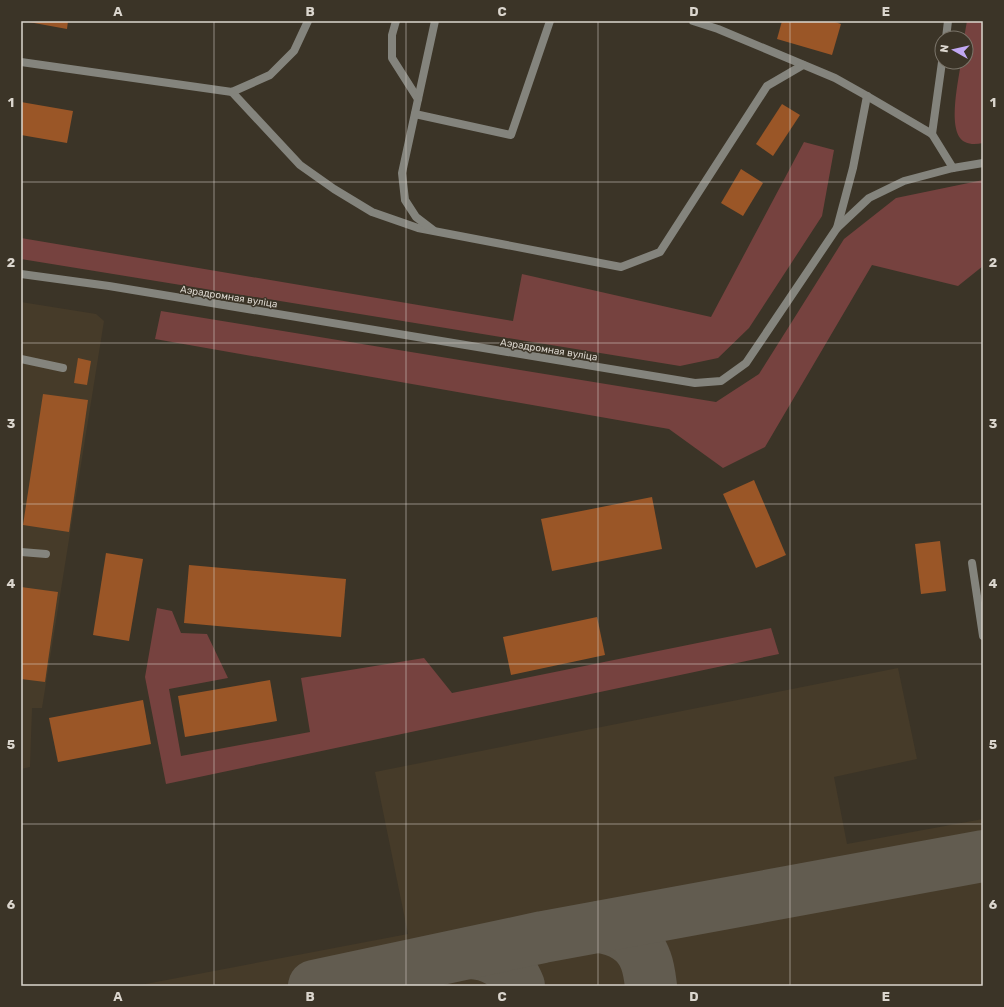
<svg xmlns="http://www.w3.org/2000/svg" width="1004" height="1007" viewBox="0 0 1004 1007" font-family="Rubik,sans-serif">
<rect width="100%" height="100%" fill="#3b3427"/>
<g fill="#463b29">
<path d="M21 302 96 314 104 321 42 708H32L30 767 21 769Z"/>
<path d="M898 668 917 759 834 777 847 844 983 819V986H135L408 934 375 772Z"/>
</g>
<g fill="#76423f">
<path d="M967 21H983V143C977 144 971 145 965 142 946 133 959 79 961 62H966V38H964Z"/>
<path d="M804 142 834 150 822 216 749 328 718 358 680 366 21 259V238L513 321 522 274 711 317Z"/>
<path d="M983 180V266L958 286 872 265 765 447 723 468 669 429 155 339 161 311 716 402 759 374 844 239 896 198Z"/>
<path d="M157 608 172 611 181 633 207 634 228 678 169 689 181 756 310 732 301 678 424 658 452 693 771 628 779 654 166 784 145 677Z"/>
</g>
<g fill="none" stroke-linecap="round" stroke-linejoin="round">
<g stroke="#625c50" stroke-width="52">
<path d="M600 927C620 930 639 940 646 961 649 969 650 978 651 986"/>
<path d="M470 953C492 954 511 964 519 986"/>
<path d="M314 986 543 937 983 856"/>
</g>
</g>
<g fill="#9a5627">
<path d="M23 21H68L67 29Z"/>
<path d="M782 21H832L841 24 832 55 777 39Z"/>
<path d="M21 102 73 111 67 143 21 135Z"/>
<path d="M782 104 800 115 773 156 756 144Z"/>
<path d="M741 169 763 183 743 216 721 203Z"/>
<path d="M78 358 91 361 87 385 74 383Z"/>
<path d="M43 394 88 400 69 532 23 525Z"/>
<path d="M754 480 786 555 756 568 723 494Z"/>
<path d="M652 497 662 549 552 571 541 519Z"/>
<path d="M940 541 946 591 921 594 915 544Z"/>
<path d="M106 553 143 559 129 641 93 635Z"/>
<path d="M189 565 346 579 341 637 184 623Z"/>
<path d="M21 587 58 592 45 682 21 679Z"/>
<path d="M597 617 605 655 511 675 503 637Z"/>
<path d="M270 680 277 721 185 737 178 696Z"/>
<path d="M143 700 151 744 58 762 49 718Z"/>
</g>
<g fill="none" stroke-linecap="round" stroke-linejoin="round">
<g stroke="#84847d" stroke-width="8">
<path d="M396 21 392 35V58L418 99"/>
<path d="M693 21 718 29 835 78 867 96 932 134 953 168"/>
<path d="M946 38 948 21"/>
<path d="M21 62 232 92 270 75 294 51 308 21"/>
<path d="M232 92 300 165 334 189 372 212 418 228 621 267 660 252 767 86 803 65"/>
<path d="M415 114 511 135 550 21"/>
<path d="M932 134 942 62"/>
<path d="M837 228 853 168 867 96"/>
<path d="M433 230 416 217 405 200 402 173 435 21"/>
<path d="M21 359 63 368"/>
<path d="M21 552 46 554"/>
<path d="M972 563 983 636"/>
</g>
<path stroke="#84847d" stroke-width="8" d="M21 274 109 286 695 383 721 381 746 363 837 228 869 198 904 181 953 168 983 163"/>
</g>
<path fill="none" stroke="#dbd6ce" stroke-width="1" stroke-opacity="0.55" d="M214 21V986M406 21V986M598 21V986M790 21V986M21 182H983M21 343H983M21 504H983M21 664H983M21 824H983"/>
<g text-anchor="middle" stroke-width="3" stroke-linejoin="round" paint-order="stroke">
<g font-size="10" fill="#dbd6ce" stroke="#3b3427">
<text transform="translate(229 296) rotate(9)" y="4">Аэрадромная вуліца</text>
<text transform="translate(549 349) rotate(9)" y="4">Аэрадромная вуліца</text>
</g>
</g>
<rect width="1004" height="1007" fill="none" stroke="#3b3427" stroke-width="44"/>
<g transform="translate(954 50) rotate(278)"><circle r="19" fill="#3b3427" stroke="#7b756a"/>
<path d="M0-3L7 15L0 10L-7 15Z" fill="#c1a8f3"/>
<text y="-6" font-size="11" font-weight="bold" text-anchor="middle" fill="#dbd6ce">N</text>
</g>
<rect x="22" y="22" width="960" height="963" fill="none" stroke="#dbd6ce" stroke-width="1.5"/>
<g font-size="13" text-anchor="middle" font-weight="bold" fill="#dbd6ce">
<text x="118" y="16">A</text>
<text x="310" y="16">B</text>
<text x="502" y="16">C</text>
<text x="694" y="16">D</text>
<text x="886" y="16">E</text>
<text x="11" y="107">1</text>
<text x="993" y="107">1</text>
<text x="11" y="267">2</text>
<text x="993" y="267">2</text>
<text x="11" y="428">3</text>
<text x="993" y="428">3</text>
<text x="11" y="588">4</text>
<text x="993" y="588">4</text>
<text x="11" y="749">5</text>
<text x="993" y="749">5</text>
<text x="11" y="909">6</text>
<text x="993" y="909">6</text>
<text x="118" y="1001">A</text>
<text x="310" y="1001">B</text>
<text x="502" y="1001">C</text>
<text x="694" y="1001">D</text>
<text x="886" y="1001">E</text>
</g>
</svg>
